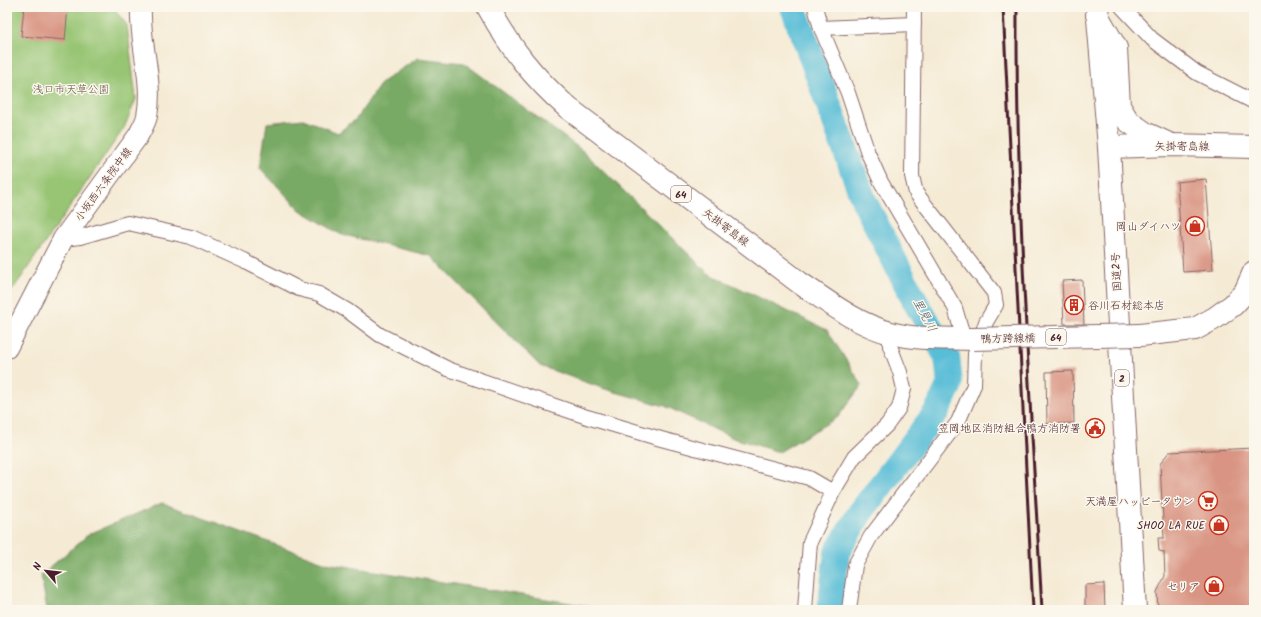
<svg xmlns="http://www.w3.org/2000/svg" width="1261" height="617" viewBox="0 0 1261 617" font-family="Kalam,'Klee One',sans-serif">
<rect width="100%" height="100%" fill="#fbf7ec"/>
<filter id="ink" filterUnits="userSpaceOnUse"><feTurbulence type="fractalNoise" baseFrequency=".025" numOctaves="2"/><feDisplacementMap in="SourceGraphic" scale="8" xChannelSelector="R" yChannelSelector="G"/><feConvolveMatrix kernelMatrix="1 2 1 2 8 2 1 2 1" color-interpolation-filters="sRGB"/></filter>
<filter id="wash" filterUnits="userSpaceOnUse"><feTurbulence type="fractalNoise" baseFrequency=".012" numOctaves="4" result="noise"/><feDisplacementMap in="SourceGraphic" scale="16" xChannelSelector="R" yChannelSelector="G"/><feGaussianBlur stdDeviation="0.9" result="paint"/><feColorMatrix in="noise" values="0 0 0 0 0 0 0 0 0 0 0 0 0 0 0 0 0 1.4 0 .05"/><feComposite in="paint" operator="in"/></filter>
<g filter="url(#wash)">
<rect width="100%" height="100%" fill="#f5ebd5"/>
<path fill="#97c573" stroke="#70724f" d="M7 7H112L127 25 136 99 124 128 7 298Z"/>
<g fill="#79aa65" stroke="#626448">
<path d="M418 58 464 63 583 151 708 273 827 330 862 385 838 417 779 452 733 438 665 406 605 389 540 366 431 256 340 234 300 210 260 168 267 123 303 119 338 133 356 119 382 82Z"/>
<path d="M162 503 326 563 601 608V610H47L41 575 89 534Z"/>
</g>
<g fill="none" stroke-linecap="round" stroke-linejoin="round">
<path stroke="#59bdd7" stroke-width="26" d="M793 7 864 201 916 303 947 357 950 384 937 411 860 513 837 552 830 610"/>
</g>
<g id="blocks">
<g fill="#d99483">
<path d="M24 7H68L65 40 21 36Z"/>
<path d="M1206 179 1213 270 1183 272 1177 182Z"/>
<path d="M1082 280 1084 324H1064L1062 281Z"/>
<path d="M1073 371 1074 423 1047 424 1046 372Z"/>
<path d="M1254 448V610H1158L1157 592 1165 576 1164 552 1159 551 1158 538H1164L1160 464 1169 452Z"/>
<path d="M1104 584 1105 610H1085V585Z"/>
</g>
</g>
</g>
<g filter="url(#ink)">
<use href="#blocks" fill-opacity="0" stroke="#866666" stroke-width="1"/>
<g fill="none" stroke-linecap="round" stroke-linejoin="round">
<g stroke="#866666" stroke-width="16">
<g id="minor">
<path d="M815 7 821 28 848 93 868 153 881 182 955 308 964 339"/>
<path d="M1122 7 1152 39 1197 73 1254 102"/>
<path d="M821 28 914 24"/>
<path d="M63 239 80 237 128 223 191 237 244 261 299 289 319 294 348 311 380 335 448 369 587 417 661 439 809 478 833 492"/>
<path d="M805 610 810 542 833 492 854 457 887 425 899 408 904 389 900 372 890 346V333"/>
<path d="M849 610 855 565 871 536 958 422 974 385 975 354 986 322 996 305 994 293 916 193 912 176 914 7"/>
</g>
</g>
<g stroke="#866666" stroke-width="22">
<path id="secondary" d="M7 348 63 239 138 136C141 130 146 122 147 116 154 80 139 43 141 7"/>
</g>
<g stroke="#866666" stroke-width="24">
<g id="primary">
<path d="M488 7C511 49 532 76 568 108L800 283C828 302 858 325 891 333 917 340 946 338 973 339"/>
<path d="M1097 15 1116 48 1119 106 1128 121 1145 133 1171 145"/>
<path d="M1109 147 1171 145 1254 147"/>
<path d="M1140 335 1195 329 1215 318 1233 305 1245 292 1254 272"/>
</g>
</g>
<g stroke="#866666" stroke-width="24">
<path id="trunk" d="M1097 7 1109 147 1135 610"/>
</g>
<use href="#minor" stroke="#fff" stroke-width="14"/>
<use href="#secondary" stroke="#fff" stroke-width="20"/>
<use href="#primary" stroke="#fff" stroke-width="22"/>
<use href="#trunk" stroke="#fff" stroke-width="22"/>
<g stroke="#4a1f2b" stroke-width="3">
<path d="M1003 7 1033 610"/>
<path d="M1017 7C1016 208 1031 409 1042 610"/>
</g>
<g stroke="#866666" stroke-width="24" stroke-linecap="butt">
<path id="primary-bridge" d="M973 339 1140 335"/>
</g>
<use href="#primary-bridge" stroke="#fff" stroke-width="22"/>
</g>
</g>
<defs>
<g id="shop-ring" transform="scale(1)"><circle r="9.5" fill="#fbf7ec" stroke="#c8321e" stroke-width="1.5"/><path d="M-5-2.5h2.3a2.7 3.5 0 0 1 5.4 0H5L5.5 6h-11ZM-1.5-2.5h3a1.5 2.3 0 0 0-3 0Z" fill="#c8321e"/></g>
<g id="building-ring" transform="scale(1)"><circle r="9.5" fill="#fbf7ec" stroke="#c8321e" stroke-width="1.5"/><path d="M-4-6H4V6H1V3H-1V6H-4ZM-2.5-4.3h1.7v1.8h-1.7ZM.8-4.3h1.7v1.8H.8ZM-2.5-1h1.7V.8h-1.7ZM.8-1h1.7V.8H.8Z" fill="#c8321e"/></g>
<g id="civic-ring" transform="scale(1)"><circle r="9.5" fill="#fbf7ec" stroke="#c8321e" stroke-width="1.5"/><path d="M-.6-6.5H3V-4.5H.6V-3L4-1V1h2V6H-6V1h2V-1L-.6-3ZM-1.2 2.5V6h2.4V2.5Z" fill="#c8321e"/></g>
<g id="supermarket-ring" transform="scale(1)"><circle r="9.5" fill="#fbf7ec" stroke="#c8321e" stroke-width="1.5"/><path d="M-6-5.5h2.5l.6 2H6L4.5 2H-2.5L-4.4-4H-6ZM-1.5 3.2a1.3 1.3 0 1 0 .1 0ZM3 3.2a1.3 1.3 0 1 0 .1 0Z" fill="#c8321e"/></g>
</defs>
<g fill-rule="evenodd">
<use href="#shop-ring" x="1195" y="226"/>
<use href="#building-ring" x="1074" y="305"/>
<use href="#civic-ring" x="1095" y="428"/>
<use href="#supermarket-ring" x="1208" y="501"/>
<use href="#shop-ring" x="1219" y="525"/>
<use href="#shop-ring" x="1214" y="586"/>
</g>
<g text-anchor="middle" stroke-width="3" stroke-linejoin="round" paint-order="stroke">
<g fill="#fbf7ec" stroke="#7f6065" stroke-width="1">
<rect x="671" y="186" width="20" height="16" rx="3"/>
<rect x="1046" y="329" width="20" height="16" rx="3"/>
<rect x="1115" y="370" width="14" height="16" rx="3"/>
</g>
<g font-size="10" font-weight="bold" fill="#4a1f2b">
<text x="681" y="198">64</text>
<text x="1056" y="341">64</text>
<text x="1122" y="382">2</text>
</g>
<g font-size="11" fill="#615141" stroke="#fbf7ec">
<text x="71" y="93">浅口市天草公園</text>
</g>
<g font-size="11" fill="#4a1f2b" stroke="#fbf7ec">
<text x="1182" y="150">矢掛寄島線</text>
<text transform="translate(103 184) rotate(-54)" y="4">小坂西六条院中線</text>
<text transform="translate(726 227) rotate(37)" y="4">矢掛寄島線</text>
<text transform="translate(1116 272) rotate(-93)" y="4">国道2号</text>
<text transform="translate(1008 338) rotate(-1)" y="4">鴨方跨線橋</text>
</g>
<g font-size="11" fill="#4a1f2b" stroke="#fbf7ec" text-anchor="end">
<text x="1181" y="230">岡山ダイハツ</text>
<text x="1088" y="309" text-anchor="start">谷川石材総本店</text>
<text x="1081" y="432">笠岡地区消防組合鴨方消防署</text>
<text x="1194" y="505">天満屋ハッピータウン</text>
<text x="1205" y="529">SHOO LA RUE</text>
<text x="1200" y="590">セリア</text>
</g>
<g font-size="12" font-style="italic" fill="#4f5667" stroke="#fbf7ec">
<text transform="translate(925 315) rotate(62)" y="4">里見川</text>
</g>
</g>
<rect width="1261" height="617" fill="none" stroke="#fbf7ec" stroke-width="24"/>
<g transform="translate(46 571) rotate(298)" stroke="#fbf7ec" stroke-width="3" paint-order="stroke">
<path d="M0-3L7 15L0 10L-7 15Z" fill="#4a1f2b"/>
<text y="-6" font-size="11" font-weight="bold" text-anchor="middle" fill="#4a1f2b">N</text>
</g>
</svg>
